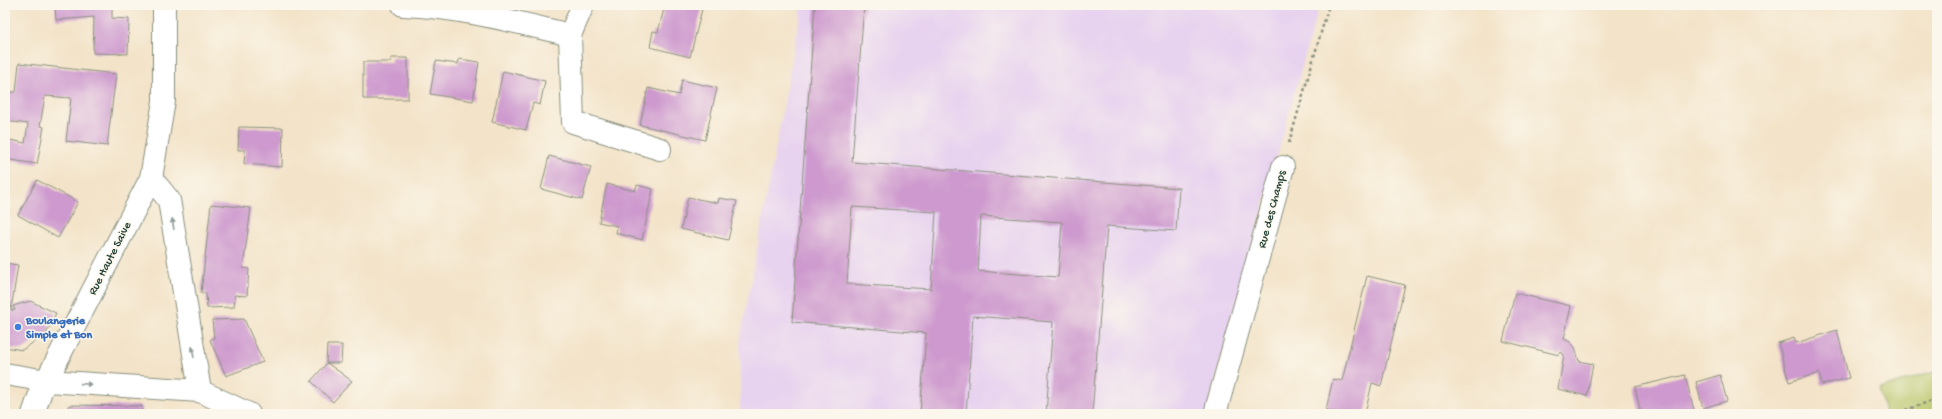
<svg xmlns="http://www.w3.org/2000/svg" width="1942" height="419" viewBox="0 0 1942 419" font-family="'Gochi Hand',sans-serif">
<rect width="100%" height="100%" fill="#fbf7ec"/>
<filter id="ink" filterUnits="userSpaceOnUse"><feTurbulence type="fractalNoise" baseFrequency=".025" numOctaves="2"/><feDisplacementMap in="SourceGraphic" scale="8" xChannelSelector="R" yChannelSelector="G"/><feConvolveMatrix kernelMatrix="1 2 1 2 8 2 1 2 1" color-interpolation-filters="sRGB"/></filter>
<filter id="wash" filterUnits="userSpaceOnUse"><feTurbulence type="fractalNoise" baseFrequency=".012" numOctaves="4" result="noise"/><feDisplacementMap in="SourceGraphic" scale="16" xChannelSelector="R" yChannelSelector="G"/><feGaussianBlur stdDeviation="0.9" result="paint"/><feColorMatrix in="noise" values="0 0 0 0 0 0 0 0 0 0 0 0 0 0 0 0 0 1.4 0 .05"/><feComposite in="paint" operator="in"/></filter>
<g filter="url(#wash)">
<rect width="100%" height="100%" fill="#f3e3c8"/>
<path fill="#e7d2ef" d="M802 5H1319L1206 414H740V342Z"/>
<path fill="#b7c466" stroke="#6b804d" d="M1937 371V414H1885L1879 389Z"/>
<g id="blocks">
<g fill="#cd99ce" fill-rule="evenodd">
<path d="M55 5H112V18L129 19 128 54 93 53 94 17 56 20Z"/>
<path d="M665 5H685L702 9 690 57 650 47 653 31 658 32Z"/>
<path d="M815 5H864L852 162 1179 188 1176 231 1107 226 1092 414H1046L1053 322 973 316 966 414H920L926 333 792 322ZM852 207 936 212 931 289 847 284ZM981 216 1062 222 1058 277 978 271Z"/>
<path d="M391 58H408V99H363V62H391Z"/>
<path d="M459 59 479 62 473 101 430 94 436 61 458 64Z"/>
<path d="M19 63 116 74 107 146 66 141 71 98 45 96 40 126 44 127 37 164 5 159V139L25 143 28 124 6 121 10 92H16Z"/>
<path d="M503 71 545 81 540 105 533 103 526 130 492 122Z"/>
<path d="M682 80 717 88 705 140 640 125 648 88 679 95Z"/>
<path d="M239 127 283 128 282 167 244 164 245 150H238Z"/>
<path d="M549 156 591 167 582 200 541 189Z"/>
<path d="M37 180 78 202 58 238 18 215Z"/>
<path d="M607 184 635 191 637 185 653 189 642 240 616 233 617 226 599 222Z"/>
<path d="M688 197 718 203 719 198 737 201 728 240 681 229Z"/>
<path d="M211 204 251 208 243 268 249 269 247 296 235 295 234 307 207 308 206 293H201Z"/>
<path d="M5 263 18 265 11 310H15L13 306 30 301 56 313 46 334 22 350 5 347Z"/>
<path d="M1367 276 1405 285 1381 386 1372 383 1365 414H1341L1326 410 1333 379 1342 381Z"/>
<path d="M1515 293 1571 306 1564 339 1570 342 1575 347 1579 361 1593 364 1587 396 1558 389 1564 355 1561 352 1559 355 1503 341Z"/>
<path d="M244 319 263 362 226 376 210 340 214 338 212 320Z"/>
<path d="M1837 330 1849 378 1822 385 1819 373 1789 382 1778 343 1794 338 1796 343Z"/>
<path d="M327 345H342L341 363H326Z"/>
<path d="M327 363 352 381 333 402 311 381Z"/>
<path d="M1685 375 1695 414H1641L1635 387Z"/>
<path d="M1720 375 1727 401 1703 408 1696 382Z"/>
<path d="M69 405 142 406 141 414H65Z"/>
</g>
</g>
</g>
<g filter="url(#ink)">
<use href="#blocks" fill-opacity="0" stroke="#89907e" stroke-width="1"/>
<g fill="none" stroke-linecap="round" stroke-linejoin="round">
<g stroke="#89907e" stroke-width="24">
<g id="minor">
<path d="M403 5C460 7 515 22 570 35"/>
<path d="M583 5 570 35 573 122 660 149"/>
<path d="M151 178 169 200 200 391"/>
<path d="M5 374 47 381 200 391 249 414"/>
<path d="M1215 414 1283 167"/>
</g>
</g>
<g stroke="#89907e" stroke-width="24">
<path id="tertiary" d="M33 414 41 391 151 178 164 101V5"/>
</g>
<g stroke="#89907e" stroke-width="2.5" stroke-dasharray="3 3" stroke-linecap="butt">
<path d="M1289 143 1329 5"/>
<path d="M1894 414 1937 399"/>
</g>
<use href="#minor" stroke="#fff" stroke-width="22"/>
<use href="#tertiary" stroke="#fff" stroke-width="22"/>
</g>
<defs><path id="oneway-solid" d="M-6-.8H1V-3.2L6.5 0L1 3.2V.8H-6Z"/></defs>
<g fill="#8f9e9a">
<use href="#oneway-solid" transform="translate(173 224) rotate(-99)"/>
<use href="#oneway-solid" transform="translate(193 352) rotate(-99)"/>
<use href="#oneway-solid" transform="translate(86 384) rotate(4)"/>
</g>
</g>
<circle fill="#3f7fe0" stroke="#fbf7ec" stroke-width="1.5" cx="18" cy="327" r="4"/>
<g text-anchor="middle" stroke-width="3" stroke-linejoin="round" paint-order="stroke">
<g font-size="12" fill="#1f3d34" stroke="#fbf7ec">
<text transform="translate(1271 209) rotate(-75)" y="4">Rue des Champs</text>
<text transform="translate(109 258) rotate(-63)" y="4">Rue Haute Saive</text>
</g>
<g font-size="12" font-weight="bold" fill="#366cbe" stroke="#fbf7ec" text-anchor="start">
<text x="26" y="324">Boulangerie<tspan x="26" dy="14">Simple et Bon</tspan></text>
</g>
</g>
<rect width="1942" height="419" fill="none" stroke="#fbf7ec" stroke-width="20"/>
</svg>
